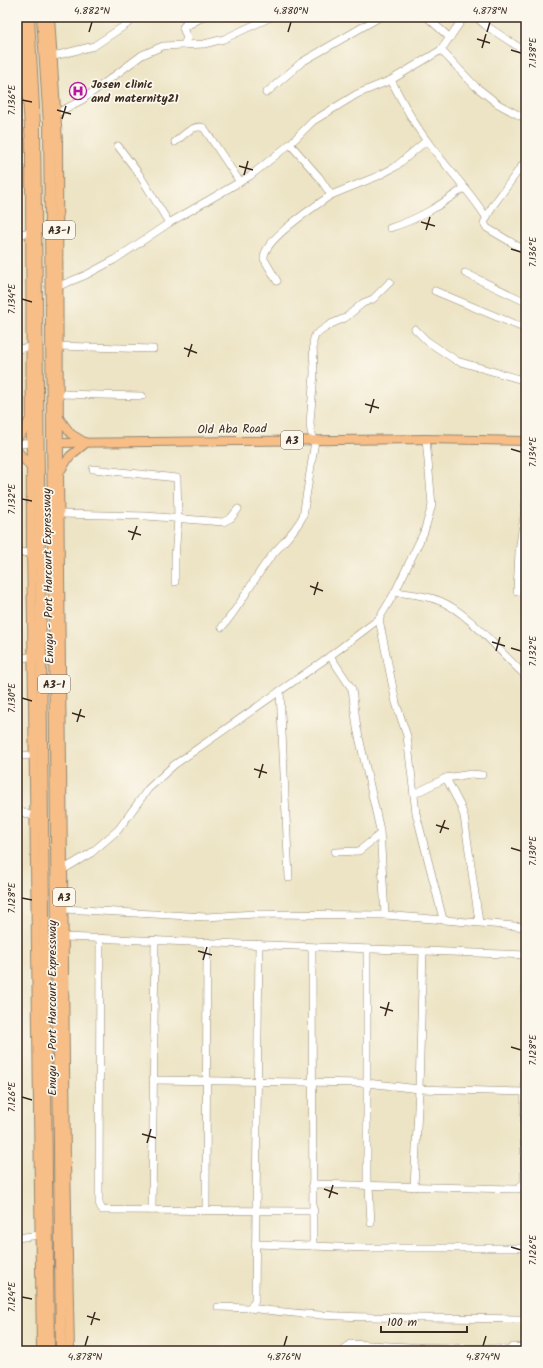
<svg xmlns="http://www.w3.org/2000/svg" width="543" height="1368" viewBox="0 0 543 1368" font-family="Kalam,sans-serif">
<rect width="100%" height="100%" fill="#fbf7ec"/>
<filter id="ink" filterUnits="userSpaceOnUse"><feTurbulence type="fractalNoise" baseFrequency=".025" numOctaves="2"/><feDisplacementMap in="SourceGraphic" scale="8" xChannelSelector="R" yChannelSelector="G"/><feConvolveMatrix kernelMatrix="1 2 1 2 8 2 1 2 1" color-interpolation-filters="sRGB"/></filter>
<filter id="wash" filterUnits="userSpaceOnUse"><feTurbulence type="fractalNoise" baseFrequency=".012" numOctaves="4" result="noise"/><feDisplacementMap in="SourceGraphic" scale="16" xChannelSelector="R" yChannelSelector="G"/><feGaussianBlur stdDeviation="0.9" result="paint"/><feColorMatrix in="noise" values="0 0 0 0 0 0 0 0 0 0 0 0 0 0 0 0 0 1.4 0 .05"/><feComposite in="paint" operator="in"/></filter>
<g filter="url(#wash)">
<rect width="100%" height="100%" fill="#ede4c5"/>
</g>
<g filter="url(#ink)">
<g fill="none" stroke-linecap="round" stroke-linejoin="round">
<g stroke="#948772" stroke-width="8">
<g id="minor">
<path d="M427 17 450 38"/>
<path d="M476 17 485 25 526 52"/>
<path d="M183 28 203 17"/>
<path d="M184 45 187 38 183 28 189 17"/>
<path d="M441 50 475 86 498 104 526 119"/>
<path d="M54 56 94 46 130 22"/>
<path d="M17 76 27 77"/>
<path d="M391 80C402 101 413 123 427 141 446 167 469 190 486 217"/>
<path d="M266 93 302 62 380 17"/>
<path d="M57 113 82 100 142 55 163 46 204 44 224 39 271 17"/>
<path d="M175 142C183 136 194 123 204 128L240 182"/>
<path d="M290 144 319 177 331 195 378 176 395 167 426 141"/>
<path d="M118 146 139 174 169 223"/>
<path d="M526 160 492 207 484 223 487 228 526 251"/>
<path d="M390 228C419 219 439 206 464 188"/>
<path d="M17 235 30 232"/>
<path d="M465 273 526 302"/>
<path d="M277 281 264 259C262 240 316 206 331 195"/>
<path d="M59 286 86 275 114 260 169 223 250 176 290 144 313 121 357 94 391 80 441 50 464 17"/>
<path d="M435 291 526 329"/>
<path d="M415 329 427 341 457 361 526 381"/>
<path d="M58 346 153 349"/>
<path d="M17 349 31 347"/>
<path d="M59 394 142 396"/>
<path d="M17 444 31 443"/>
<path d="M93 469 177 478 178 519 175 558V582"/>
<path d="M61 514 146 516 223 522 231 518 238 509"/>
<path d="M17 552 31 553"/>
<path d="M517 591 519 552 526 502"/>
<path d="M395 592C410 594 426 595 440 601 470 613 501 654 526 676"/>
<path d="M379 619 396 703 407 736 416 813 443 919"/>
<path d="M222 627C241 605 252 581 269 559 281 544 295 532 303 516L315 441 311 432 310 423 314 373 313 342 315 335 331 324 345 318 363 303 373 299 390 282"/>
<path d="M330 656 352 689 357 728 380 830 385 915"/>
<path d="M17 659 34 656"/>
<path d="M280 691 289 878"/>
<path d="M17 756 34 755"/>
<path d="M446 778 471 774 482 775"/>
<path d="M414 794 446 778 460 805 464 816 479 922"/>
<path d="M17 810 35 817"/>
<path d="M335 852 359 851 379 835"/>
<path d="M64 869 91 853 118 830 148 789 174 765 330 656 379 619 395 592 424 532 432 505 426 439"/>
<path d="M64 909 206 917 255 914 385 915 526 927"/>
<path d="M64 937 526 955"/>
<path d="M100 938 99 1203 102 1210 314 1211"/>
<path d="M312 947 313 1246"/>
<path d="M153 1080 367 1083 419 1089 525 1092"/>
<path d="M312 1184 513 1189H518L524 1183 526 962"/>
<path d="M367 1186V949"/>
<path d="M369 1186 371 1223"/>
<path d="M414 1187 419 1089 423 951"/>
<path d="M206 1209 207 942"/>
<path d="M152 1210 155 940"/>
<path d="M17 1238 39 1235"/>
<path d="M256 1244 367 1248H526"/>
<path d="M218 1307 250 1308 255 1300 259 944"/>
<path d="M250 1308C340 1321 434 1317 526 1319"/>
<path d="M345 1351 346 1348 350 1344 409 1347 501 1349 505 1351"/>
<path d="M508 1351 513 1347 526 1348"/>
</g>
</g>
<g stroke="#948772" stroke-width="10">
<g id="major">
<path d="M22 17 30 145 31 543 41 1351"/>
<path d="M50 17 58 141 59 473 66 1162 70 1351"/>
<path d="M59 418 71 434 86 443 70 456 59 473"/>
<path d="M17 438 25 429 29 420"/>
<path d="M59 443 426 439 526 441"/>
<path d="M17 450 31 468"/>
</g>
</g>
<g stroke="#948772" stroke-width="12">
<g id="highway">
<path d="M29 17 35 125 49 1351"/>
<path d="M42 17 49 125 61 1351"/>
</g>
</g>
<use href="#minor" stroke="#fff" stroke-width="7"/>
<use href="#major" stroke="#f7be87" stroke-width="8"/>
<use href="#highway" stroke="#f7be87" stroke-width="10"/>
</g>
</g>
<path fill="none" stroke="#3b2a1e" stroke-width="1.5" d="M89 32 92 22M288 32 291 22M487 32 490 22M477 39 490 43M482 48 486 34M511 50 521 53M22 100 32 102M57 110 71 114M62 119 66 106M239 166 253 170M244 175 248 161M421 222 435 226M426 230 430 217M511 249 521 252M22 299 32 302M184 348 197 353M188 357 192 344M365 404 379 408M370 413 374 399M511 449 521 452M22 499 32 501M128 531 141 535M132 540 137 526M310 586 323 591M314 595 318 582M492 642 505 646M511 648 521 651M496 651 500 637M22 698 32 701M72 713 85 717M77 722 81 709M254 769 267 773M259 778 263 764M436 825 449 829M440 833 445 820M511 848 521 851M22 898 32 900M198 951 212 955M203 960 207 947M380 1007 393 1011M385 1016 389 1002M511 1047 521 1050M22 1097 32 1100M142 1134 156 1138M147 1143 151 1129M324 1189 338 1194M329 1198 333 1185M511 1247 521 1250M22 1297 32 1299M87 1316 100 1320M91 1325 95 1312M85 1346 88 1336M284 1346 287 1336M483 1346 486 1336"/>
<defs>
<g id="hospital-ring" transform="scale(0.9)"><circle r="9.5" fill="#fbf7ec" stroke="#b5179e" stroke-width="1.5"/><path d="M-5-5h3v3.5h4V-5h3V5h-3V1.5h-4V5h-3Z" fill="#b5179e"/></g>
</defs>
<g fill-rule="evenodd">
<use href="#hospital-ring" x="78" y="91"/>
</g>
<g text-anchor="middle" stroke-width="3.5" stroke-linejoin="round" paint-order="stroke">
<g fill="#fbf7ec" stroke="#75685c" stroke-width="1">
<rect x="43" y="221" width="32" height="18" rx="3"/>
<rect x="281" y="431" width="22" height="18" rx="3"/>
<rect x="38" y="675" width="32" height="18" rx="3"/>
<rect x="53" y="888" width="22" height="18" rx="3"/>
</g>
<g font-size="11" font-weight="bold" fill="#3b2a1e">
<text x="59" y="234">A3-1</text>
<text x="292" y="444">A3</text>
<text x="54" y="688">A3-1</text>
<text x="64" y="901">A3</text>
</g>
<g font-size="12" font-weight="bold" fill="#3b2a1e" stroke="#fbf7ec" text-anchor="start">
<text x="91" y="88">Josen clinic<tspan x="91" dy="14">and maternity21</tspan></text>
</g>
<g font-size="12" fill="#3b2a1e" stroke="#fbf7ec">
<text transform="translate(232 429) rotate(-1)" y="4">Old Aba Road</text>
<text transform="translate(48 576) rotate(-91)" y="4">Enugu - Port Harcourt Expressway</text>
<text transform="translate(52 1008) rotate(-90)" y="4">Enugu - Port Harcourt Expressway</text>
</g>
</g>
<rect width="543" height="1368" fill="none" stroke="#fbf7ec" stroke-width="44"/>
<path d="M381 1326v6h86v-6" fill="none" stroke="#3b2a1e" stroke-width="2"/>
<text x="387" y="1326" font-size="12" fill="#3b2a1e" stroke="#fbf7ec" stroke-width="3" paint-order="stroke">100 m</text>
<rect x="22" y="22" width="499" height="1324" fill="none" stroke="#3b2a1e" stroke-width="1.5"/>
<g font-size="10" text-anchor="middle" fill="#3b2a1e">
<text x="92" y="14">4.882°N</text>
<text x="291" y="14">4.880°N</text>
<text x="490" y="14">4.878°N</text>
<text transform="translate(532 53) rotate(-90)" y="4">7.138°E</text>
<text transform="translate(11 100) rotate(-90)" y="4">7.136°E</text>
<text transform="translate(532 252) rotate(-90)" y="4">7.136°E</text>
<text transform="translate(11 299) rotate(-90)" y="4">7.134°E</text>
<text transform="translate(532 452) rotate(-90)" y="4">7.134°E</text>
<text transform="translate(11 499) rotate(-90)" y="4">7.132°E</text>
<text transform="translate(532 651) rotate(-90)" y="4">7.132°E</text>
<text transform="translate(11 698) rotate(-90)" y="4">7.130°E</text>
<text transform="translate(532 851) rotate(-90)" y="4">7.130°E</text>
<text transform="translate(11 898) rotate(-90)" y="4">7.128°E</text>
<text transform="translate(532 1050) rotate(-90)" y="4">7.128°E</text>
<text transform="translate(11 1097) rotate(-90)" y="4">7.126°E</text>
<text transform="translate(532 1250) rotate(-90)" y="4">7.126°E</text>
<text transform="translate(11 1297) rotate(-90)" y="4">7.124°E</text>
<text x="85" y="1360">4.878°N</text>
<text x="284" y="1360">4.876°N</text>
<text x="483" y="1360">4.874°N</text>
</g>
</svg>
